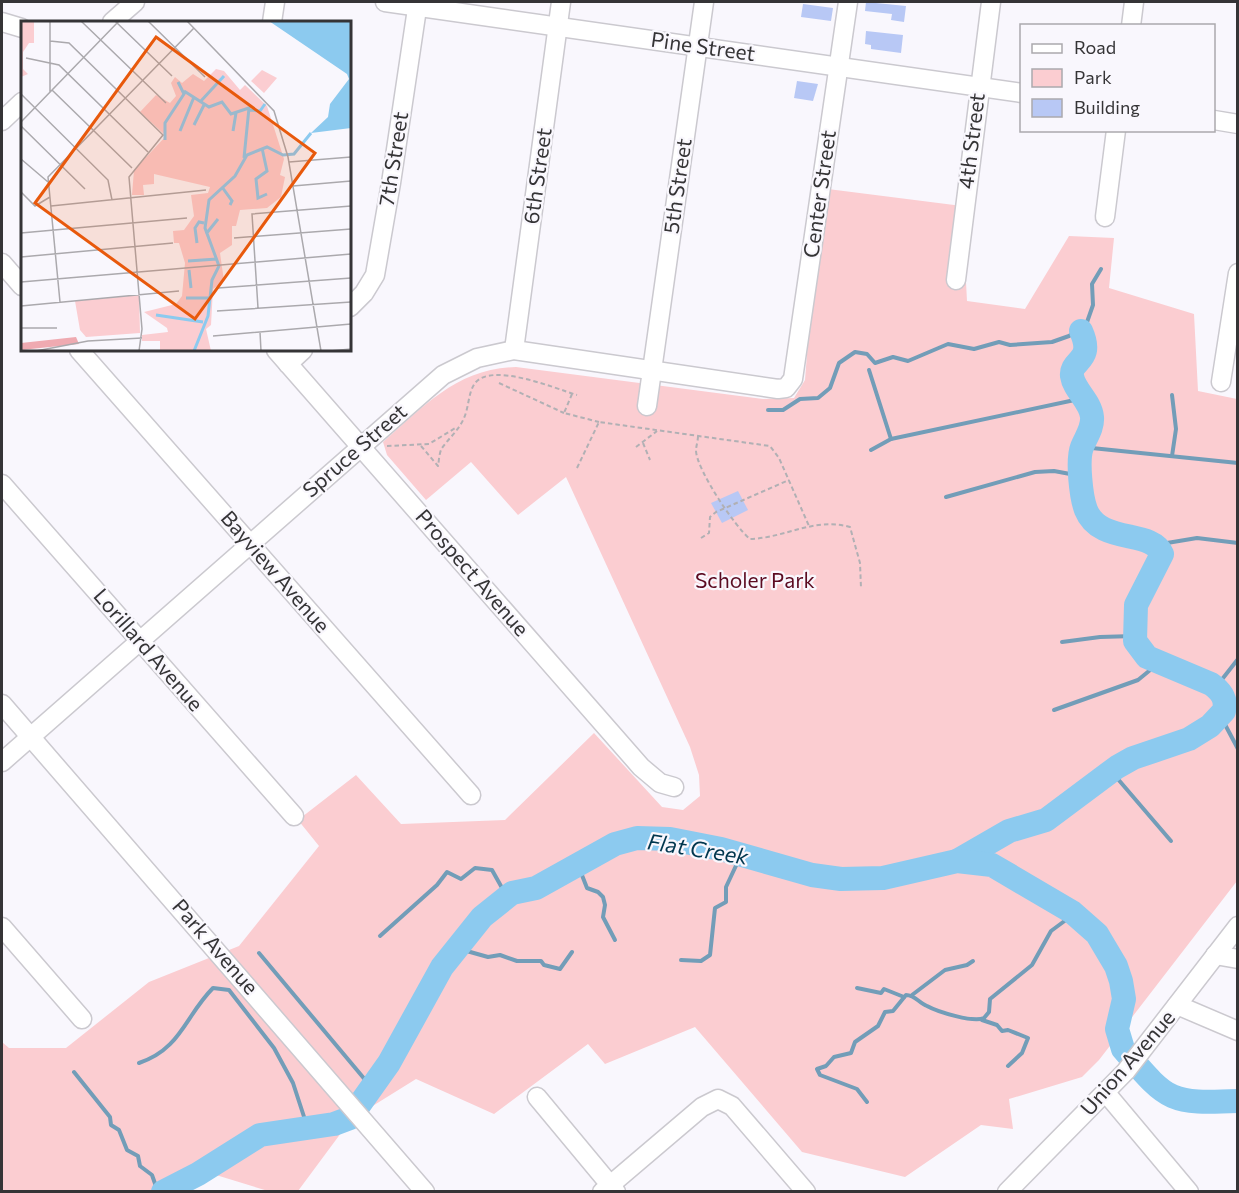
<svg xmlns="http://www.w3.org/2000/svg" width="1239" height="1193" viewBox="0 0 1239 1193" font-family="Commissioner,sans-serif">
<rect width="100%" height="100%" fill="#f9f7fd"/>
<path fill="#fbcdd1" d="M820 188 962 206 967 301 1025 309 1069 236 1114 238 1109 288 1194 314 1198 391 1237 399V881L1099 1060 1082 1077 1009 1099 1013 1129 981 1125 905 1177 802 1152 695 1027 605 1064 588 1044 494 1114 416 1079 371 1107 341 1133 298 1191H268L216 1175 183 1191H2V1042L9 1048H66L149 982 239 946 319 846 298 820 356 775 401 824 505 820 594 733 662 807 683 810 700 796 699 775 690 747 566 477 518 515 471 462 426 500 387 455 383 442C424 406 458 368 516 367L763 399 794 398 805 380Z"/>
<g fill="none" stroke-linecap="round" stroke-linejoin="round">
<g stroke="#729db8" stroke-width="4">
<path d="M869 370 891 439"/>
<path d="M768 410H783L800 399 818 398 830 388 839 363 855 352 867 354 875 363 893 357 908 361 948 344 974 349 999 342 1010 345 1052 342 1069 336 1086 325 1093 305 1092 284 1101 269"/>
<path d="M1082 447 1238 463"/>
<path d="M871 450 891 439 1084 398"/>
<path d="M1172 456 1176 429 1172 395"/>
<path d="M946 497 1035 472 1054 471 1081 476"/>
<path d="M1155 545 1197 538 1238 543"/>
<path d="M1062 642 1100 637 1134 636"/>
<path d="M1216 687 1238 659"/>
<path d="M1054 710 1138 680 1149 671 1155 661"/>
<path d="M1221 717 1238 749"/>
<path d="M1111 771 1171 841"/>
<path d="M578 865 587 888 598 892 603 897 605 905 603 917 615 940"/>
<path d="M380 936 437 885 447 872 461 879 475 868 492 870 506 895"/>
<path d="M456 948 488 957 500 955 517 961H541L544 965 560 969 572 952"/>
<path d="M259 953 372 1088"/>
<path d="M681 960 701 961 710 955 715 908 726 902V887L741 855"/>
<path d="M857 988 881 993 884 989 904 997"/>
<path d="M912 995 945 970 967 965 973 961"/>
<path d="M982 1020 997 1025 1002 1031 1008 1030 1028 1038 1022 1053 1008 1066"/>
<path d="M139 1063C181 1049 185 1016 213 988L229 990 274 1048 293 1083 308 1129"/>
<path d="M74 1072 110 1117 111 1125 119 1130 127 1150 138 1156 140 1166 152 1175 158 1192"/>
<path d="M867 1102 857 1089 820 1075 817 1069 826 1066 834 1057 851 1053 855 1042 878 1026 885 1012 893 1011 906 995C915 995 919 1003 927 1006 938 1012 974 1023 984 1018L989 1012 990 999 1032 965 1051 931 1074 914"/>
</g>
<g stroke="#8ccaef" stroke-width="24">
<path d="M957 861 1009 831 1046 820 1117 767 1133 758 1189 739 1210 726 1224 711C1227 699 1221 691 1211 684L1147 657 1135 641 1136 605 1162 554C1152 529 1100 545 1086 510 1081 497 1077 460 1082 447 1086 437 1093 428 1092 417 1091 402 1074 390 1072 376 1070 359 1095 362 1081 331"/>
<path d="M163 1192 198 1174 260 1135 334 1124 350 1118 389 1063 442 967 482 917 512 893 536 888 615 844 637 838 670 839 721 849 812 875 841 879 883 878 957 861 992 865 1072 912 1097 934 1116 966 1121 981 1124 999 1117 1029 1123 1049C1168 1101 1168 1104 1238 1101"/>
</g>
</g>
<g fill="#b8c8f5">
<path d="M866 2 906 6 904 22 891 20 892 14 865 11Z"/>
<path d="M803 4 833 8 831 21 801 17Z"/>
<path d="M866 31 903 35 901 53 871 49V45L865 44Z"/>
<path d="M797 81 818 84 813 101 794 98Z"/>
<path d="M738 491 748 510 722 523 711 503Z"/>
</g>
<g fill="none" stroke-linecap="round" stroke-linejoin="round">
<g stroke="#cbc9cf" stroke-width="21">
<g id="minor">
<path d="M385 2 1022 93"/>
<path d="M2 22 22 28"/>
<path d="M112 22 135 2"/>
<path d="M272 22 275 2"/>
<path d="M1131 26 1134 2"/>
<path d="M1214 120 1238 124"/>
<path d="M2 121 22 102"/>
<path d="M1105 217 1116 130"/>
<path d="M2 263 22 286"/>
<path d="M956 280 991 2"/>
<path d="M350 307 364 293 375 275 391 183 418 2"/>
<path d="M79 350 471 795"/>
<path d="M276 350 641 767 660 783 674 787"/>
<path d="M514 350 561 2"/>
<path d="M288 364 303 350"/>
<path d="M1221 382 1238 273"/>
<path d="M647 406 704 2"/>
<path d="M2 484 294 816"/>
<path d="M2 704 425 1192"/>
<path d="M2 762 443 375 477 358 514 350 778 389 786 388 793 379 848 2"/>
<path d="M2 927 82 1019"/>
<path d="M1215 955 1238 959"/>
<path d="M1177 1005 1238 1031"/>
<path d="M1106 1093 1189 1192"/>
<path d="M537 1097 616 1192"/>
<path d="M602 1192 702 1107 718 1099 732 1106 806 1192"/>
<path d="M1007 1192 1126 1071 1238 926"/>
</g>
</g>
<g stroke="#b1b0b4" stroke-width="2" stroke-dasharray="4.5 3" stroke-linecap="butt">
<path d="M499 383 564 413"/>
<path d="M572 394 564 413 599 422"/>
<path d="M698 436C698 441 696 446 696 451 697 470 735 527 750 539 785 538 814 517 850 527L860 563 861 588"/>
<path d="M643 443 650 460"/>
<path d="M387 446 429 444 457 427"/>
<path d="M421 446 438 466C439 461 439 453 442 448 449 438 459 430 464 418 469 407 468 393 475 383 492 362 554 388 577 395"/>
<path d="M636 447 657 431"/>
<path d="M577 468 599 422 770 446 779 458 809 526"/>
<path d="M701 538 709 533 710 517 716 512 789 480"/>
</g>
<use href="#minor" stroke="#fff" stroke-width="18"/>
</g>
<g text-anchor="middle" stroke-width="4.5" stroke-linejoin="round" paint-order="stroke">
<g font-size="21" fill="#353436" stroke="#f9f7fd">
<text transform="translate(703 47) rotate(8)" y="7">Pine Street</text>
<text transform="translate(972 141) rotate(-83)" y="7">4th Street</text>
<text transform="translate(394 159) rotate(-81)" y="7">7th Street</text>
<text transform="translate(538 176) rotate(-82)" y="7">6th Street</text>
<text transform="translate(678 186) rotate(-82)" y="7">5th Street</text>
<text transform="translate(820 194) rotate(-82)" y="7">Center Street</text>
<text transform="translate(355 451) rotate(-41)" y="7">Spruce Street</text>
<text transform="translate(275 572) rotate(49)" y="7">Bayview Avenue</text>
<text transform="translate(472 573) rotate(49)" y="7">Prospect Avenue</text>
<text transform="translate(148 650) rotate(49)" y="7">Lorillard Avenue</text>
<text transform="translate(215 947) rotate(49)" y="7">Park Avenue</text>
<text transform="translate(1128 1063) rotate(-49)" y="7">Union Avenue</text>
</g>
<g font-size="21" fill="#5c0b21" stroke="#f9f7fd">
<text x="755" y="588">Scholer Park</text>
</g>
<g font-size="22" font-style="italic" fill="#00364e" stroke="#f9f7fd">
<text transform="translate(698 849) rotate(9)" y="8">Flat Creek</text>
</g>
</g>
<g transform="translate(21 21)">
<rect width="330" height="330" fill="#f9f7fd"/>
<path d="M0 0H13V22H8L2 31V48L7 53 0 56ZM195 48 203 50 219 69 224 64 246 85 263 138 259 154 264 156 260 176 246 187 219 189 215 205H211V224L199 232 203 260 192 268 190 304 185 308 190 330H139V320H121V314L147 311 146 307 123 291 155 283 161 275 164 242 158 222H153L152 210 163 209 173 195 170 174 187 172 189 166 133 153V163L122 164 123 174H111L113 149 145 115 119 91 135 74 149 82 155 75 150 62 154 56 161 62 172 53 183 60ZM241 49 256 57 243 72 230 60ZM118 274 119 312 65 316 59 309 54 280Z" fill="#fbcdd1"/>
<path d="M55 316 58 323 0 329V322Z" fill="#efaab1"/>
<path d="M248 0H330V107L290 112 307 96 309 83 328 58 326 53Z" fill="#8ccaef"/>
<path fill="none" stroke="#8ccaef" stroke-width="3" d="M163 70 188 86 201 81 210 93 228 87 223 137M179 81 203 55M229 89 239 90 244 83M173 104 183 84M159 110 173 76M212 110 215 92M144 119V102L163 73 157 61M241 127 246 150 235 158 237 177 246 173M201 166 211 180 209 184M185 213 197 198M176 222 174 207 178 201 183 202M167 240 196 238M168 249 170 267M165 277H189M135 294 182 301M173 330 187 295 191 259 198 245 184 207 188 179 214 155 226 134 246 126 262 134 273 133 290 112"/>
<path fill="none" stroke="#aba9ad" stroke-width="1.5" d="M29 0V71M60 0 145 82M94 0 151 55M127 0 184 56M166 0 253 90 267 136 300 330M29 20 48 22 142 114 108 156 121 308 118 330M5 37 38 44 127 131M31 69 111 147M0 73 87 159 91 179M0 101 98 0M0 105 64 168M0 138 27 161M268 141 330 136M272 165 330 160M0 171 14 185 29 176M30 185 185 169M0 212 166 197M213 217 330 208M0 236 152 222M0 261 330 233M197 267 330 257M39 281 27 156 173 7M0 285 158 270M237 287 231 193 330 185M196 290 330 281M0 307H36M239 311 240 330M192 315 330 303M15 330 67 320 121 317M309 330 330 328"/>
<path fill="#e8590c" fill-opacity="0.15" stroke="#e8590c" stroke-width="3" d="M135 16 294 132 174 298 14 182Z"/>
<rect width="330" height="330" fill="none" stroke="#353436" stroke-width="3"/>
</g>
<rect width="1239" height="1193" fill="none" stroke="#353436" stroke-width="6"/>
<rect x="1020" y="24" width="195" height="108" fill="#f9f7fd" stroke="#aba9ad" stroke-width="1.5"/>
<rect x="1032" y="44" width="30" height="9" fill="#ffffff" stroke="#aba9ad" stroke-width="1.5"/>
<text x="1074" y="54" font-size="18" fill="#353436">Road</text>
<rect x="1032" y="69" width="30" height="18" fill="#fbcdd1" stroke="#aba9ad" stroke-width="1.5"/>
<text x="1074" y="84" font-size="18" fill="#353436">Park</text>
<rect x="1032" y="99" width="30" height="18" fill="#b8c8f5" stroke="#aba9ad" stroke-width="1.5"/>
<text x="1074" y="114" font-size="18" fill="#353436">Building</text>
</svg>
